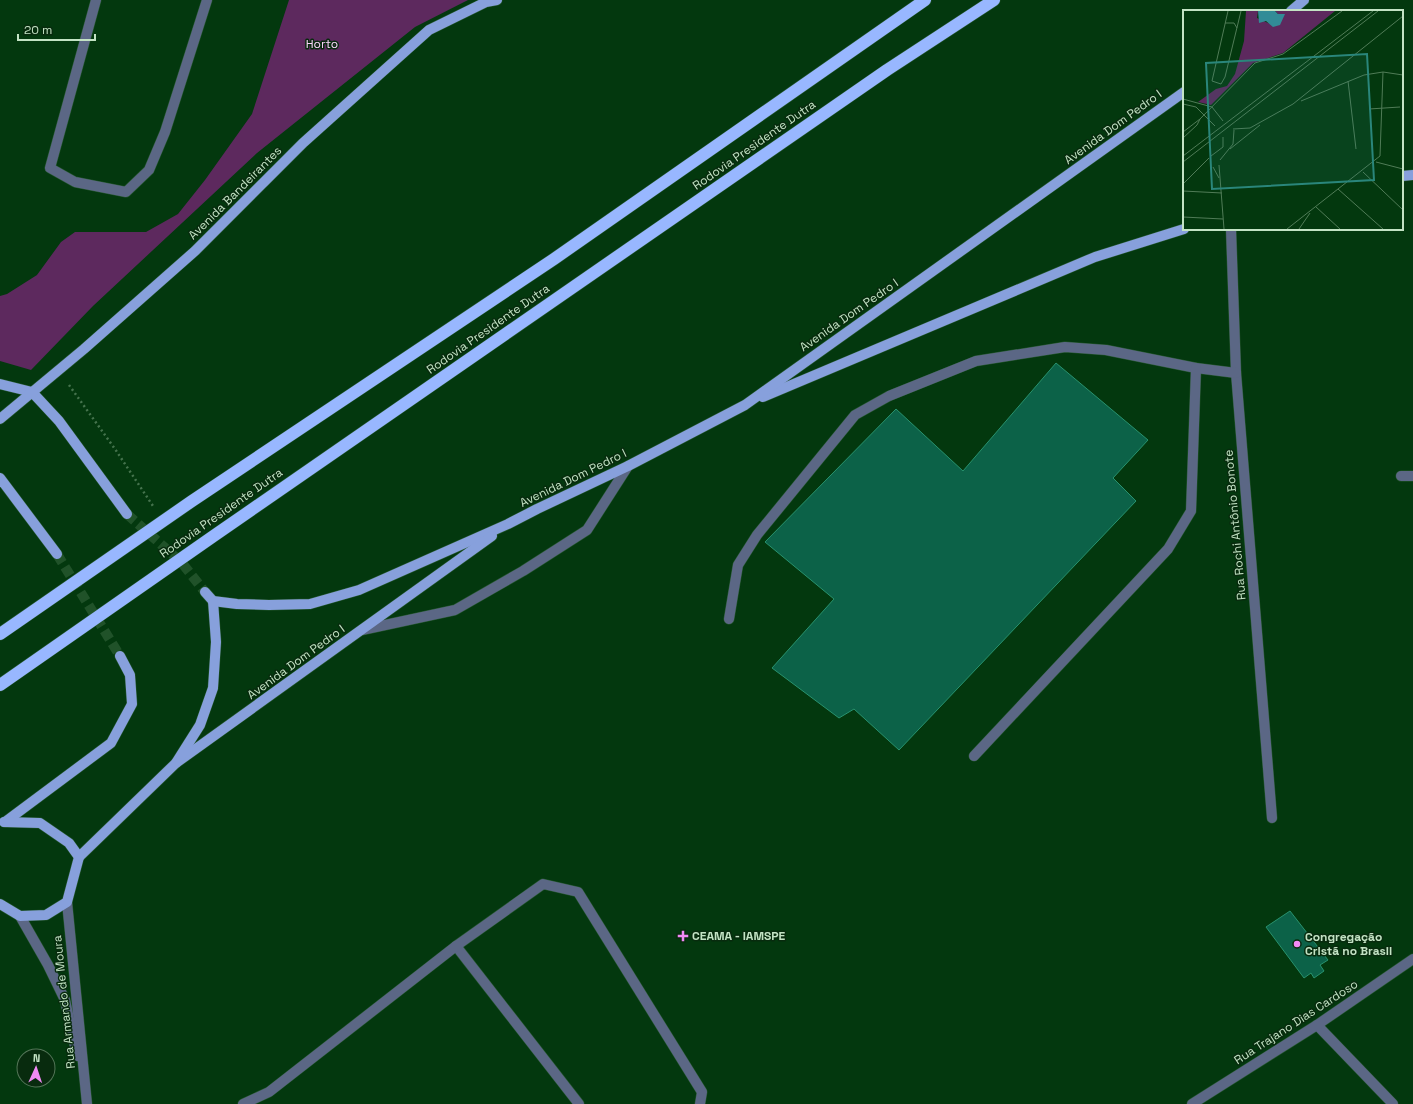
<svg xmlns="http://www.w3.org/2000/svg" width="1413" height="1104" viewBox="0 0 1413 1104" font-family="'Space Grotesk',sans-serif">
<rect width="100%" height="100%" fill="#03380e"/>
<path fill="#5d295e" d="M289 0H468L415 27 257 153 93 306 31 370 0 361V296L7 294 37 275 61 242 75 232H146L178 214 205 180 252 114Z"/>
<g fill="#0c6248" stroke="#28926e">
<path d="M1056 363 1148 440 1113 478 1136 501 899 750 854 709 839 718 772 668 834 599 765 542 896 409 963 471Z"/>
<path d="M1290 911 1328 960 1320 965 1324 971 1314 978 1311 973 1304 978 1266 927Z"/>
</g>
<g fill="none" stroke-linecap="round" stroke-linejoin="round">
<g stroke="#205229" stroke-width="10" stroke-dasharray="10 5" stroke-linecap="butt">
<path d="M127 514 182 563 205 592"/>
<path d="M57 554 120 656"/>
</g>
<g stroke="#26572f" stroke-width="11">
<g id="minor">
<path d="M96 0 50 168 75 182 126 192 149 170 165 132 207 0"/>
<path d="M1231 229 1236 373 1272 818"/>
<path d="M1401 476H1413"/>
<path d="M729 619 738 565 757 535 855 415 889 396 976 361 1065 347 1106 350 1196 368 1236 373"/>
<path d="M362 630 455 610 523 571 587 530 628 466"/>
<path d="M974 756 1168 549 1191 511 1196 368"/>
<path d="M67 902 87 1104"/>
<path d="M20 916 48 965 65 1000 77 1056"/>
<path d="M456 946 579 1104"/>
<path d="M1317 1025 1393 1104"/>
<path d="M243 1104 269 1092 456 946 543 884 578 892 702 1092 700 1104"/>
<path d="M1192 1104 1317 1025 1413 959"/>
</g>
</g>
<g stroke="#26572f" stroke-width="11">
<g id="major">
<path d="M1291 11 1304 0"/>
<path d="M1402 176 1413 175"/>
<path d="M0 384 32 392 59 421 127 514"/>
<path d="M763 397 1095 257 1184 229"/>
<path d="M0 419 84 349 195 251 303 143 429 30 486 2 497 0"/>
<path d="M0 478 57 554"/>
<path d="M205 592 213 601 237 604 269 605 310 604 359 590 508 524 537 509 628 466 745 405 1184 92"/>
<path d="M176 763 492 536"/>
<path d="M5 822 111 743 132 704 130 675 120 656"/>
<path d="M79 857 176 763 200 725 213 688 216 642 213 601"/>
<path d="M0 904 20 916 46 915 67 902 79 857 69 843 40 823 4 822"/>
</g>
</g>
<g stroke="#26572f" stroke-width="13">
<g id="highway">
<path d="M0 634 192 501 554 259 925 0"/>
<path d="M0 685 215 535 887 70 994 0"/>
</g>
</g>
<path stroke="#45734d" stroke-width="2.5" stroke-dasharray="2 3" stroke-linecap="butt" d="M69 385 115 449 153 506"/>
<use href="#minor" stroke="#5b6785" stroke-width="10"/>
<use href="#major" stroke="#87a0dc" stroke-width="10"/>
<use href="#highway" stroke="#98b7ff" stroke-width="12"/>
</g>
<g fill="#f18af4" stroke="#082b0e" stroke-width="1.5">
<path d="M681 930h4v4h4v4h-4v4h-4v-4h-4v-4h4z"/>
<circle cx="1297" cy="944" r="4"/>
</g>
<g text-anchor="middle" stroke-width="3" stroke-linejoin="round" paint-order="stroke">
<g font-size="12" fill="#fdd5fd" stroke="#082b0e">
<text x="322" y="48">Horto</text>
</g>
<g font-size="12" fill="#c3e3c4" stroke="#082b0e">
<text transform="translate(1113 127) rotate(-36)" y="4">Avenida Dom Pedro I</text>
<text transform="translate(754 145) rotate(-35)" y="4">Rodovia Presidente Dutra</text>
<text transform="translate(235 193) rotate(-45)" y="4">Avenida Bandeirantes</text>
<text transform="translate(849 315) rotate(-35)" y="4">Avenida Dom Pedro I</text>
<text transform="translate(488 329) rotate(-35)" y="4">Rodovia Presidente Dutra</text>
<text transform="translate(573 478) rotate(-26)" y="4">Avenida Dom Pedro I</text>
<text transform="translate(221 513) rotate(-35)" y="4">Rodovia Presidente Dutra</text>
<text transform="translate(1235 525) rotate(-95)" y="4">Rua Rochi Antônio Bonote</text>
<text transform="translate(296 662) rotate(-36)" y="4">Avenida Dom Pedro I</text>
<text transform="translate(64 1002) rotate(-96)" y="4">Rua Armando de Moura</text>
<text transform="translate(1296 1022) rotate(-33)" y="4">Rua Trajano Dias Cardoso</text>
</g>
<g font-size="12" font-weight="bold" fill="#c3e3c4" stroke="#082b0e" text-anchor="start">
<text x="692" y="940">CEAMA - IAMSPE</text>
<text x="1305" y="941">Congregação<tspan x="1305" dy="14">Cristã no Brasil</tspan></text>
</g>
</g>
<g transform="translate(1183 10)">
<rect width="220" height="220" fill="#03380e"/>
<path d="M63 1H75L74 8 92 16 97 12 101 4H95L92 1H152L100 43 70 53 28 95 15 92 33 79 44 76 52 64 61 31Z" fill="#5d295e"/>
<path d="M75 1H92L95 4H102L97 15 90 17 83 11 76 13Z" fill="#328c97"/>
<path fill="none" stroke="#507c57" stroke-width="1" d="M45 1 29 71 38 74 42 67 58 1M42 13H51L54 18M165 71 173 139M0 89 29 97 40 111M118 91 181 65 200 62 220 65M0 94 13 97 32 116M186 99 217 97M50 119 67 118 110 94 220 6M0 122 17 109 72 53 100 44 159 1M0 128 14 115 17 109M47 139 77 115M0 146 190 1M28 146 40 137V127M37 150 50 134 51 120M0 152 195 1M193 152 220 159M36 155 41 219M30 157 36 168M180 162 220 200M0 174 26 148M155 179 200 219M0 181 39 183M133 197 157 219M0 207 40 209M104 219 197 146 200 62M116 219 127 203"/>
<path fill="#2a867b" fill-opacity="0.15" stroke="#2a867b" stroke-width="2" d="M184 44 191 170 29 179 23 53Z"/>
<rect width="220" height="220" fill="none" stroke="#c3e3c4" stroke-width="2"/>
</g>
<g transform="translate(36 1068) rotate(3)"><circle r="19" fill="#082b0e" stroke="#537557"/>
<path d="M0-3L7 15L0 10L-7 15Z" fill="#f18af4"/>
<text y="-6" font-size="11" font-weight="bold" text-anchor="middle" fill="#c3e3c4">N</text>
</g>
<path d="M18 34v6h77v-6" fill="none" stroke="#c3e3c4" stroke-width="2"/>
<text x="24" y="34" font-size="12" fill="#c3e3c4" stroke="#082b0e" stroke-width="3" paint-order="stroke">20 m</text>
</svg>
